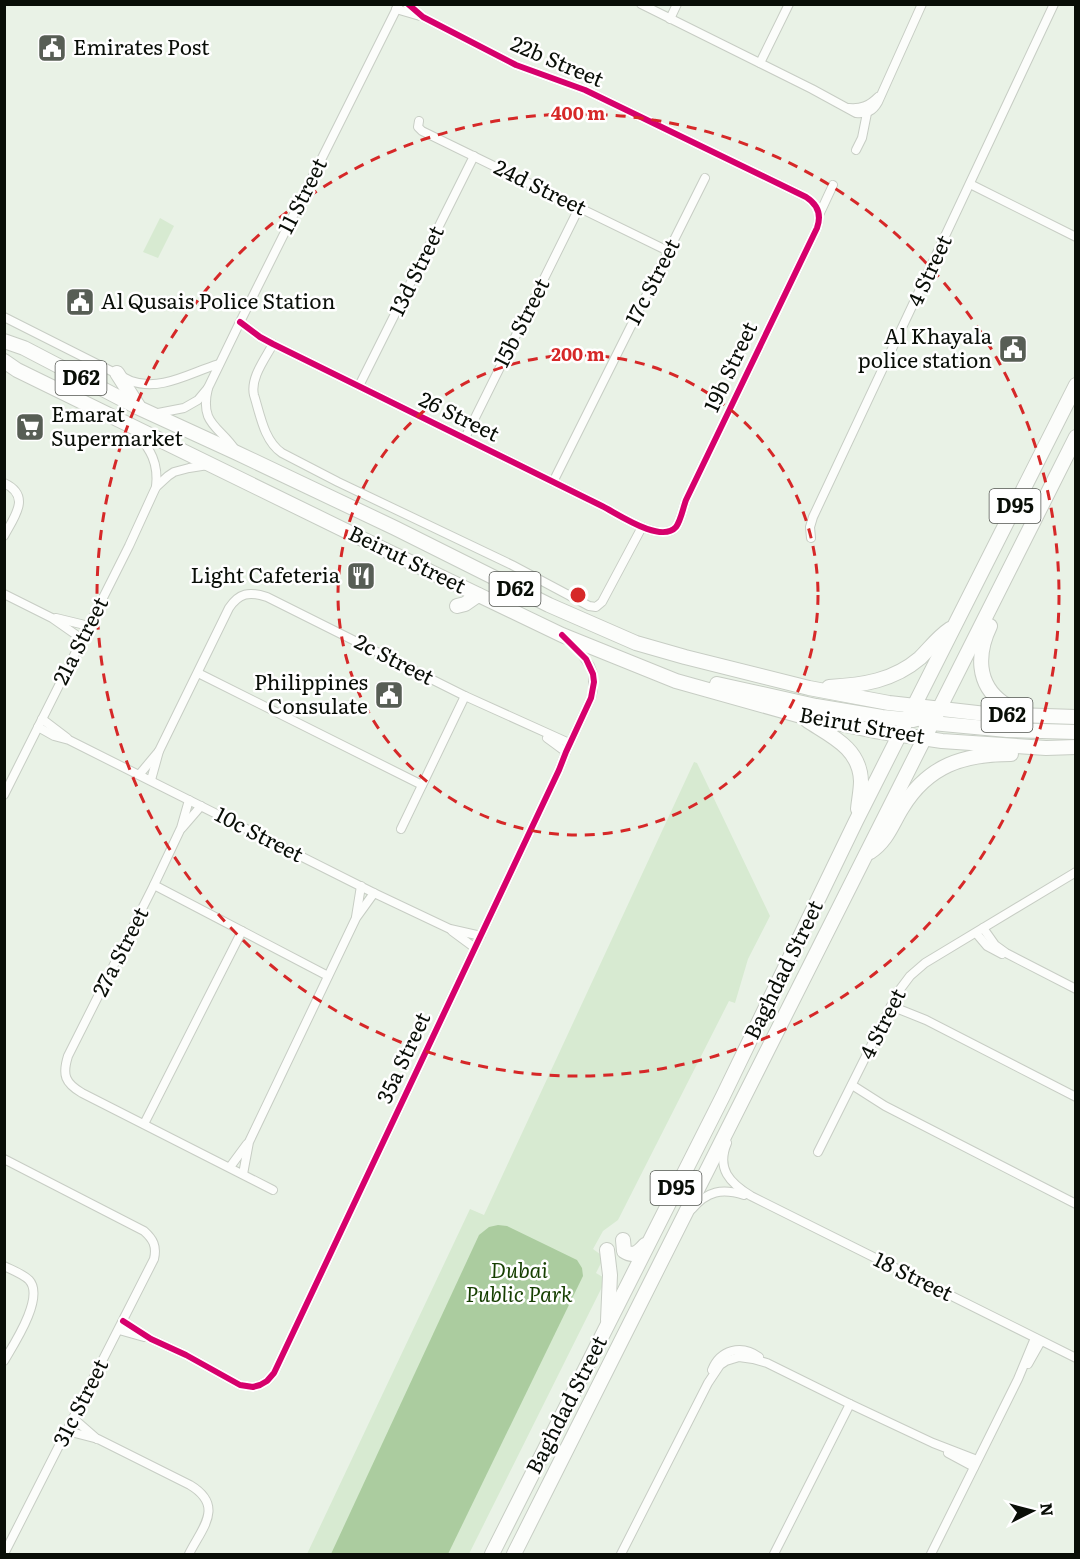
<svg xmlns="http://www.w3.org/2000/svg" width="1080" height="1559" viewBox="0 0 1080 1559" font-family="Literata,serif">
<rect width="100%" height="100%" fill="#e9f2e6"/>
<g fill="#d7ead1">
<path d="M160 218 174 226 158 258 143 252Z"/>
<path d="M694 762 697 763 770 916 748 959 735 1003 729 1001 618 1220 603 1231 593 1249 604 1257 596 1273 606 1279 469 1554H307L470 1209 484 1215Z"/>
</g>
<path fill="#abcc9f" d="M498 1225 507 1226 577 1260 582 1268 583 1276 448 1554H331L479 1235 489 1227Z"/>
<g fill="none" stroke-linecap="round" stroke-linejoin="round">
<g stroke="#c7cdc4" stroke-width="10">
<g id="minor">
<path d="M641 4 812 89 856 113C867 114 873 111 878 102L922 4"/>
<path d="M396 9 420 16"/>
<path d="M670 19 677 4"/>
<path d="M760 63 789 4"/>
<path d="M849 108C861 109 869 106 878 97"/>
<path d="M419 121 418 127 422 131 668 251"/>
<path d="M856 150 862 138 867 113"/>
<path d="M970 184 1076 237"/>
<path d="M819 215 833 185"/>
<path d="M4 317 131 381C161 392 191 372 219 364"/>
<path d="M240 322 260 337 273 344 602 506C618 514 661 544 676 527 681 520 683 508 686 500L817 228C822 214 817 204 806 197L585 90 516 65 423 17 408 4"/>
<path d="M273 344C265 359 250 378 254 395 260 414 264 441 282 453L338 482 512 565 589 606 596 607 602 602 642 527"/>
<path d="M359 386 474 156"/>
<path d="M208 388C199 425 220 426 236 451"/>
<path d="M153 414 184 408 198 400 208 388 240 322 399 4"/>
<path d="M136 431C150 450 159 462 156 487"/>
<path d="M465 438 579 208"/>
<path d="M553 482 705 178"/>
<path d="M4 483C32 496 14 517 4 536"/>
<path d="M811 538 810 527 813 517 1054 4"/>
<path d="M4 594 52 618 82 639"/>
<path d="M56 618 89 626"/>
<path d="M198 673 422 785"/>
<path d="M42 719 67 738"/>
<path d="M38 727 54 736 69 740 374 893 450 929 481 936"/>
<path d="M547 738 566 752"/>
<path d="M139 775 159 751"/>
<path d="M151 780 159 751 229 608C239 593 249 591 267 597L465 696 569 743"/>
<path d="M4 795 129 546 156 487 168 476 174 472 189 468 208 465"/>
<path d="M189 800 181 828 154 885 68 1056C62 1075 65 1083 82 1093L273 1190"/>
<path d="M182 828 201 806"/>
<path d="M401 829 465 696"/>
<path d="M154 885 328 976"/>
<path d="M356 917 361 886"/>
<path d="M983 928 995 945 1006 953 1076 989"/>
<path d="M452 931 475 948"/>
<path d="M976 933 987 946 1002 954"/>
<path d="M891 1006 926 1020 1076 1097"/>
<path d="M852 1085 885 1106 1076 1204"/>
<path d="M144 1124 242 931"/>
<path d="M727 1143C716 1169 730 1183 751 1196L1076 1358"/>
<path d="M818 1152 898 992 910 976 925 963 1076 872"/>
<path d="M4 1159 144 1231C153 1239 157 1246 154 1259L4 1554"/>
<path d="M230 1167 247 1144"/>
<path d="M243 1174 249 1142 356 918 374 893"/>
<path d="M692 1209C707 1191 722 1188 744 1195"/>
<path d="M4 1266C12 1270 23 1274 29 1280 45 1297 14 1344 4 1361"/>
<path d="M123 1321 151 1339 186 1355 240 1385 253 1387 260 1385 267 1381 274 1373 559 770 566 752 591 698 593 690V674L590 666 580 652 569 641"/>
<path d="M119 1330 144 1337"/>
<path d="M1028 1364 1041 1341"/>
<path d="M712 1370C720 1350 741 1344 759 1357"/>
<path d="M73 1418 97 1439"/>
<path d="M67 1431 98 1439 190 1485C225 1506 202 1528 189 1554"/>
<path d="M948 1453 974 1467"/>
<path d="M621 1554 708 1383 720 1365 726 1361 739 1357 753 1359 767 1363 850 1404 933 1443 977 1460"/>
<path d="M774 1554 850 1404"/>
<path d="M931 1554 1018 1379 1035 1338"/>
</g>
</g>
<g stroke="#c7cdc4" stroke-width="16">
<g id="primary">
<path d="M4 341 24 348 139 408 237 453 395 528 549 605 636 643 685 657 809 688 889 703 986 714 1076 717"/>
<path d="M4 361 17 370 385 550 562 635 676 681 801 716 875 731 942 741 1046 748 1076 747"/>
<path d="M117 373 138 406"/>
<path d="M457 606 465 604 478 595"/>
<path d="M990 626C977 653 976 684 1003 703 1010 707 1017 710 1024 714"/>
<path d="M717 684 816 706 882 717 913 720 924 717 939 709"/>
<path d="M829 687C863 685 893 681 920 658 930 648 938 637 950 629"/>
<path d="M808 721C831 736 860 748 861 781 861 790 859 799 858 809"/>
<path d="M925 723H932L1007 730 1076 732"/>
<path d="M870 852C887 841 892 824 902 808 928 765 964 754 1011 754"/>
<path d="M623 1240 624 1251C633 1257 638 1253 645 1245"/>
<path d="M607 1250 610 1275 608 1320"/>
<path d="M492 1554 723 1096 856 821 1076 385"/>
<path d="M514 1554 1076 437"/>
</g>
</g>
<use href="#minor" stroke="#fcfdfb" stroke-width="8"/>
<use href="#primary" stroke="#fcfdfb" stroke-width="14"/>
<g stroke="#fff" stroke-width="10">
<g id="cycleway">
<path d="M240 322 260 337 273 344 602 506C618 514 661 544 676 527 681 520 683 508 686 500L817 228C822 214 817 204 806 197L585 90 516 65 423 17 408 4"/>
<path d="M123 1321 151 1339 186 1355 240 1385 253 1387 260 1385 267 1381 274 1373 559 770 566 752 591 698 594 682 593 674 586 659 562 635"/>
</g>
</g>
<use href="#cycleway" stroke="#d6006c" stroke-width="6"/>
</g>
<g fill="none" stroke="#d62828" stroke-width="3" stroke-dasharray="10 8">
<circle cx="578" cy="595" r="240"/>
<circle cx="578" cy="595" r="481"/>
</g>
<defs>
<g id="civic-square" transform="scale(1.5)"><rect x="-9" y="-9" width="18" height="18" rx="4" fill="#575e55" stroke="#fff"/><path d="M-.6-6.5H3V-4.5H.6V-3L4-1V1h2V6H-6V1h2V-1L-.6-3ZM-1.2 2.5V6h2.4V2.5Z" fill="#fff"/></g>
<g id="supermarket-square" transform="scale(1.5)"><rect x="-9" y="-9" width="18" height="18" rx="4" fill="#575e55" stroke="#fff"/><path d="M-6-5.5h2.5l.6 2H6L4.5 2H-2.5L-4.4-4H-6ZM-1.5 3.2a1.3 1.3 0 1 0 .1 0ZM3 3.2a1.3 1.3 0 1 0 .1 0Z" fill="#fff"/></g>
<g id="restaurant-square" transform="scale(1.5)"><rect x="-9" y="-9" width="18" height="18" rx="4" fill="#575e55" stroke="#fff"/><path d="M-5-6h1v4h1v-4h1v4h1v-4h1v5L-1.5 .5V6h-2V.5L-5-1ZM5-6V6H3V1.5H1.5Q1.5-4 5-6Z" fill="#fff"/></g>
</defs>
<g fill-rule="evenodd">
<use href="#civic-square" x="52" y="48"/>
<use href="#civic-square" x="80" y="302"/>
<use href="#civic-square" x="1013" y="349"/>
<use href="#supermarket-square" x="30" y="427"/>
<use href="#restaurant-square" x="361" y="576"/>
<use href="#civic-square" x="389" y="695"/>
</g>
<g text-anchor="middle" stroke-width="5" stroke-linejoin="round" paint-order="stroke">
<g fill="#fff" stroke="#535651" stroke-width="1.5">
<rect x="55.5" y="361" width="51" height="34" rx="4.5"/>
<rect x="989.5" y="489" width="51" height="34" rx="4.5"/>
<rect x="489.5" y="572" width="51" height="34" rx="4.5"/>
<rect x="981.5" y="698" width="51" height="34" rx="4.5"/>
<rect x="650.5" y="1171" width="51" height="34" rx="4.5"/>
</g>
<g font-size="20" font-weight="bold" fill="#090e07">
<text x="81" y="385">D62</text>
<text x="1015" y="513">D95</text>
<text x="515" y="596">D62</text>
<text x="1007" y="722">D62</text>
<text x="676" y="1195">D95</text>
</g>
<g font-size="21" fill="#090e07" stroke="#fff" text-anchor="start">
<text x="73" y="55">Emirates Post</text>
<text x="101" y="309">Al Qusais Police Station</text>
<text x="992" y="344" text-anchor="end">Al Khayala<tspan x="992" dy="24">police station</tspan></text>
<text x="51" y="422">Emarat<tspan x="51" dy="24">Supermarket</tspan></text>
<text x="340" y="583" text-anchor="end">Light Cafeteria</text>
<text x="368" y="690" text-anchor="end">Philippines<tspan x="368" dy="24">Consulate</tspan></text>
</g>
<g font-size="21" fill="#090e07" stroke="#fff">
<text transform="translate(557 62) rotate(23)" y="7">22b Street</text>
<text transform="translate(540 188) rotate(26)" y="7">24d Street</text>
<text transform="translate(303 196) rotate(-63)" y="7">11 Street</text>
<text transform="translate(417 271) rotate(-64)" y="7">13d Street</text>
<text transform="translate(930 271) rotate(-65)" y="7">4 Street</text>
<text transform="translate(653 282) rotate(-63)" y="7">17c Street</text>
<text transform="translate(522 323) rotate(-63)" y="7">15b Street</text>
<text transform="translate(731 367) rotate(-65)" y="7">19b Street</text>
<text transform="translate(459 417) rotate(26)" y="7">26 Street</text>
<text transform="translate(407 560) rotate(26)" y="7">Beirut Street</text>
<text transform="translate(81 641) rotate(-63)" y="7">21a Street</text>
<text transform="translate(394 660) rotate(27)" y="7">2c Street</text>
<text transform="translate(862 726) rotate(10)" y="7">Beirut Street</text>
<text transform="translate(259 835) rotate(27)" y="7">10c Street</text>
<text transform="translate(121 952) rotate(-63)" y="7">27a Street</text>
<text transform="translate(784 970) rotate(-64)" y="7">Baghdad Street</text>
<text transform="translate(883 1024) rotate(-63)" y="7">4 Street</text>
<text transform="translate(404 1058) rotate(-65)" y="7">35a Street</text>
<text transform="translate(913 1277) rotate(26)" y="7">18 Street</text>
<text transform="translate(81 1403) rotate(-63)" y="7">31c Street</text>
<text transform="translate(567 1405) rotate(-63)" y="7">Baghdad Street</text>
</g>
<g font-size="21" font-style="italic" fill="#163f01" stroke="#fff">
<text x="519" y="1278">Dubai<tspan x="519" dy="24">Public Park</tspan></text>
</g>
</g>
<circle cx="578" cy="595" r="9" fill="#d62828" stroke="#fff" stroke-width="3"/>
<g font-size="18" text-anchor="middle" font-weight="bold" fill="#d62828" stroke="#fff" stroke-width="5" stroke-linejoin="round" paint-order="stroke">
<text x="578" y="120">400 m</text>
<text x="578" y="361">200 m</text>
</g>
<rect width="1080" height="1559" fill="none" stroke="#090e07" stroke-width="12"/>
<g transform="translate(1032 1511) rotate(84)" stroke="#ffffff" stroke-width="4.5" paint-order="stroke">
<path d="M0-4.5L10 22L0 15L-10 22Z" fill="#090e07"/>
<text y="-9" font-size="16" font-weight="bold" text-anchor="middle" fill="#090e07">N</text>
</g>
</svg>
